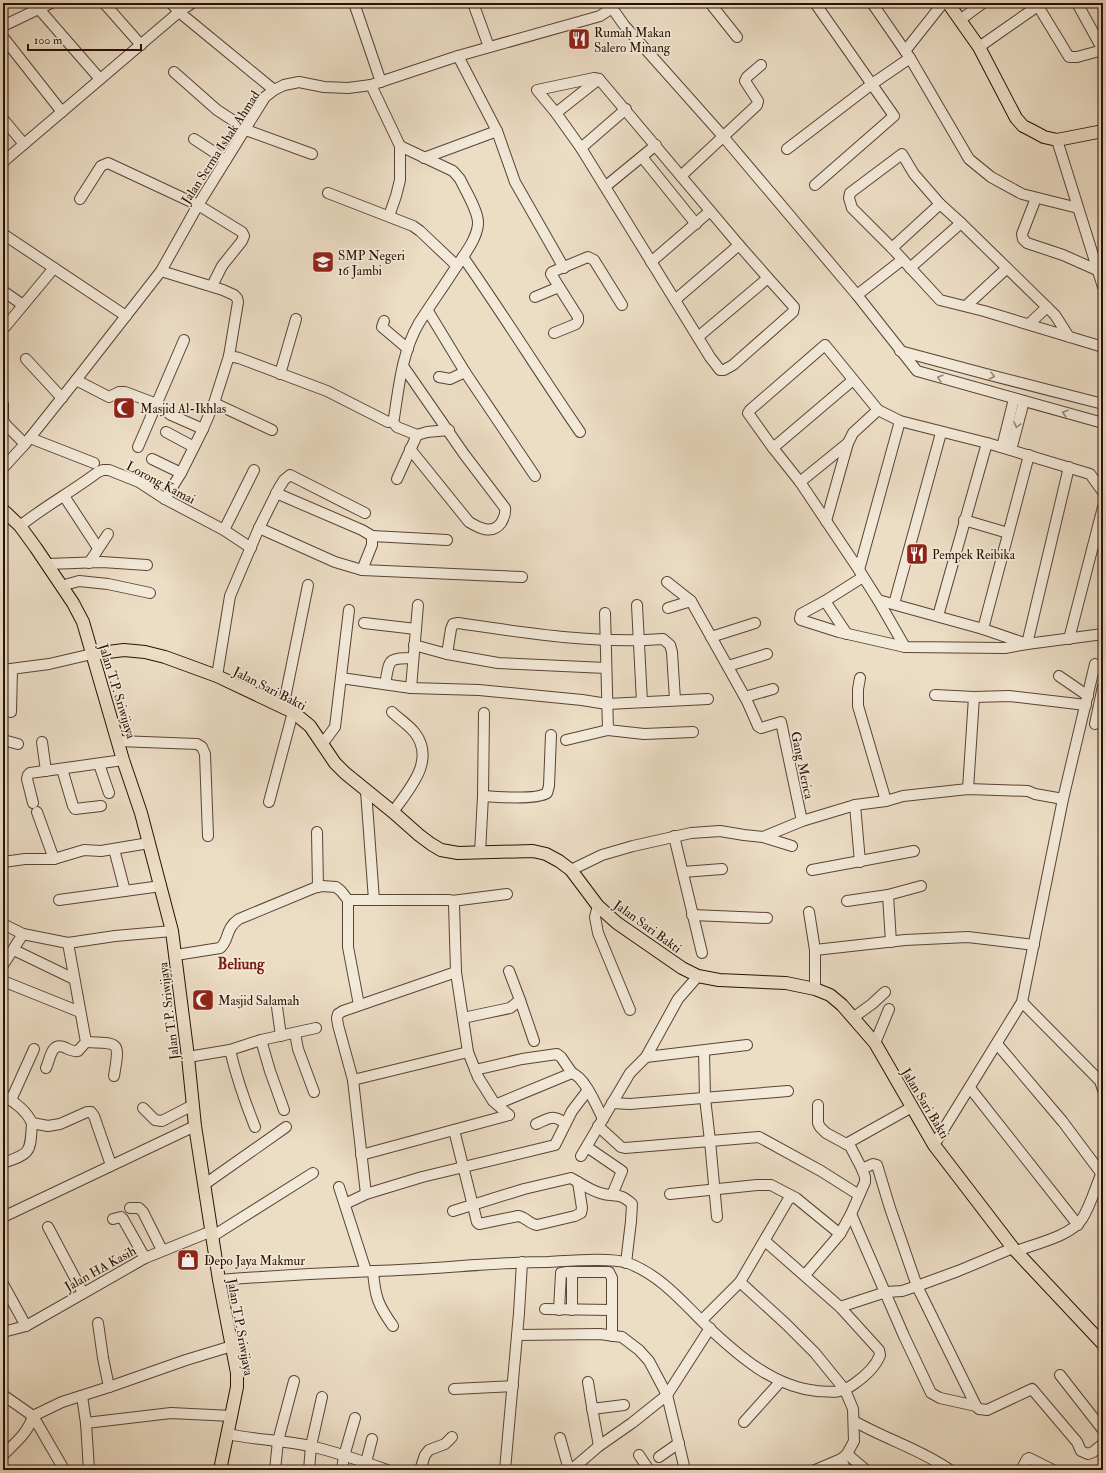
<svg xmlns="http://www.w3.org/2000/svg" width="1106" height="1473" viewBox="0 0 1106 1473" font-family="'IM FELL Double Pica',serif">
<rect width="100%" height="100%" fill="#ecddc5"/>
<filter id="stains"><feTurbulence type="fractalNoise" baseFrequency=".005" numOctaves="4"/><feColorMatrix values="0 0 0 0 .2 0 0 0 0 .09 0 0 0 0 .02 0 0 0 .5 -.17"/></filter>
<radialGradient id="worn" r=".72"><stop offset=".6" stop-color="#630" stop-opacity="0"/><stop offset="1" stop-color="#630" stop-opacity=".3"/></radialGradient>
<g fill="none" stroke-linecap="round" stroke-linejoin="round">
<g stroke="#594334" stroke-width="12">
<g id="minor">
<path d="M104 3 141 45"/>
<path d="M171 3 179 12 192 3"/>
<path d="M354 3 381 82"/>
<path d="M473 3 489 47"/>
<path d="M710 3 737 37"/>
<path d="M872 3 910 58 969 159 991 177 1022 194 1078 208"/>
<path d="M1077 3 1103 50"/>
<path d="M1038 6 1069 57H1077L1103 50"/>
<path d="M612 8 624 25 721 134 857 295 917 371 1103 423"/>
<path d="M39 9 100 79"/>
<path d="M960 20 983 3"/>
<path d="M3 26 51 3"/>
<path d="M3 37 62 112"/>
<path d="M979 47 1042 3"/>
<path d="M905 51 943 3"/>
<path d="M458 56 497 131 515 182 564 268"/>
<path d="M174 72 217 110 237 123 246 130 312 154"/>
<path d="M371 85 400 146V180L396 196 389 216"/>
<path d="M556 113 599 79"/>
<path d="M3 119 24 144"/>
<path d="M194 139 226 160"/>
<path d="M1057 140 1103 287"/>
<path d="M581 148 626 109"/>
<path d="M787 149 872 84 910 58"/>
<path d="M642 157 696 224"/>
<path d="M424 158 497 131"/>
<path d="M3 162 179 12 274 90"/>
<path d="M681 176 757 105 758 101 745 81 747 77 761 65"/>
<path d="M815 185 894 116 815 3"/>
<path d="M606 186 656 145"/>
<path d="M328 193 413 226 420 231 457 266"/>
<path d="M1036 198 1022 234 1023 239 1027 243 1063 255 1099 271"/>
<path d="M80 199 101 166 108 163 198 205 242 232 244 236 242 241 222 266 212 286"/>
<path d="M3 234 126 316"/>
<path d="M892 248 940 204"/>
<path d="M463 257C503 314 540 374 580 432"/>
<path d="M651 262 710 211"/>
<path d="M910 268 961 223"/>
<path d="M161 271 223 290 234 295 237 298 238 302 229 356 214 403 203 429 181 473 165 499"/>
<path d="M3 291 23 305"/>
<path d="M857 295 902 260"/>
<path d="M535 297 559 287"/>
<path d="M675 300 739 245"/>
<path d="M966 306 1007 268"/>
<path d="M428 311 465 372 535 476"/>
<path d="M384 321 382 327 408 349"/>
<path d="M3 324 5 327 54 268"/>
<path d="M1029 324 1047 307"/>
<path d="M554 333 576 324 578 321V317L551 274 552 272 588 257 594 260 622 305"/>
<path d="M698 337 768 278 739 245 599 79 594 78 537 90 556 113 581 148 710 357 720 370H724L733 365 793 312 794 307 768 278"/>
<path d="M1069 337 1055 315 961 223 940 204 914 174 902 154 850 193 849 198 852 208 892 248 940 300 984 311 1103 347"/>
<path d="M900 351 986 374 1103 404"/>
<path d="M229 356 239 358 327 391 388 422 392 421 397 427 417 435 427 432 449 430"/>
<path d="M26 359 62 398"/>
<path d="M403 366 464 454 505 508C506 514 504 518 501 523 492 535 479 528 469 522L410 449"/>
<path d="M280 374 296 319"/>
<path d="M439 377 450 379 465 372"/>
<path d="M76 380 109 397 119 392H125L157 404 171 415 203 429"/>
<path d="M214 403 272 430"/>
<path d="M3 404V420L6 425 25 444"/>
<path d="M392 421 394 418C399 386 402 352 419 323 431 304 444 286 456 267 464 255 477 239 478 224 479 212 465 190 460 179L453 171 400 146"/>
<path d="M166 432 194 447"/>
<path d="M30 438 94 463"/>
<path d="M138 447 184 340"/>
<path d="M1002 447 1014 399"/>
<path d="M773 448 853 380"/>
<path d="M1011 450 1024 401"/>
<path d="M152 459 181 473"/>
<path d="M3 468 25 444 76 380 161 271 198 205 265 97 274 90 284 85 299 82 324 87 348 88 371 85 458 56 600 16 612 8 616 3"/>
<path d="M397 479 417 435"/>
<path d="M800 482 848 443 853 433 878 410"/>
<path d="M276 493 362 530 372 536V545L362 570"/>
<path d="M64 496 98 548"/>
<path d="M964 520 1008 533"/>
<path d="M826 521 848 443"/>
<path d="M20 526C45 506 73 491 98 472L103 470H109L139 482 165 499 224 530 251 548"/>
<path d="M259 528 335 562 362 570 522 577"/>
<path d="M224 530 254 470"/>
<path d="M372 536 447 540"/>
<path d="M89 563 108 534"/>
<path d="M47 564 102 562 147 565"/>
<path d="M859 570 900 421"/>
<path d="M863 577 825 601 801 614 800 619 801 620 839 632 905 647 1005 648 1027 644 1103 634"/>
<path d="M667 582 691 601 747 701 758 726 761 728 781 722 802 821"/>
<path d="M61 586 79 581 108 584 150 593"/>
<path d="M878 600 983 629 1027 644 1069 467"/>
<path d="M825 601 847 634"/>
<path d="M894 604 941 433"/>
<path d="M637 605 642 702"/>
<path d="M668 608 691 601"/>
<path d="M605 613 608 730 644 734 693 732"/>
<path d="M938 616 987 443"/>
<path d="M364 623 416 629"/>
<path d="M983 629 1029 455"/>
<path d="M711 637 755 623"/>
<path d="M1069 639 1103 507"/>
<path d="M414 645 447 654 498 663 606 668"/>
<path d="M905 647 878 600 859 570 800 482 773 448 748 413 750 410 825 345 878 410 900 421 987 443 1090 474 1103 492"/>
<path d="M447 654 451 629 453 624 458 623C526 633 594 644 663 639L670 645 672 652 675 700"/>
<path d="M728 666 767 654"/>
<path d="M3 670 49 664 92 654"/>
<path d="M217 676 230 596 259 528 279 488 284 480 290 475 365 513"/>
<path d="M1059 676 1088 696"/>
<path d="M341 678 411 688 479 690 582 700 607 704 708 699"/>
<path d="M860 678 858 689V706L886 801"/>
<path d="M385 684C390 660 386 658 413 658"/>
<path d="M411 688 418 605"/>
<path d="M935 695 974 697 1009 696 1086 705"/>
<path d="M745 697 773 689"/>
<path d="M283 708 308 585"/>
<path d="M11 712 12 669"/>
<path d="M392 712C399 719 409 725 415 733 436 761 409 789 393 812"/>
<path d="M1095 724 1103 686"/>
<path d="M3 740 18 744"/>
<path d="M566 740 608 730"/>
<path d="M118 741 197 744 202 747 205 754 208 836"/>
<path d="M42 742 46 771"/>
<path d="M323 743 335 727 349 610"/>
<path d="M99 764 109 793"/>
<path d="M62 769 73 806 75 809 101 806"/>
<path d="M968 789 974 697"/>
<path d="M366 791 374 900"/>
<path d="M483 796 484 713"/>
<path d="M269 802 293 712"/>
<path d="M33 803 27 779 28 775 30 773 123 760"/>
<path d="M855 805 860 862"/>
<path d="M37 812 54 859"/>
<path d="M317 832 318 887"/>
<path d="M674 836 702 953"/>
<path d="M763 837 802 821 855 805 886 801 903 796 968 789 1028 791 1035 794 1063 799"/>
<path d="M114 849 125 891"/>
<path d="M480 853 483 796C496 797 537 800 547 793L549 786 551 735"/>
<path d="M3 862 25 859H54L84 850 101 851 149 843"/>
<path d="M571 870 602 855 633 846 691 833 720 831 744 835 763 837 792 846"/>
<path d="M812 870 914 851"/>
<path d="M683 872 722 869"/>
<path d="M59 900 161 886"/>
<path d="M348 900H450L452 901 507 894"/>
<path d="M452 901 454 904 456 972 468 1052 478 1077 493 1101 509 1115"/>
<path d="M847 901 888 895"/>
<path d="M598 906 595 917 598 933 630 1010"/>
<path d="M809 912 815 950V989"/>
<path d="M692 915 767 918"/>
<path d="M3 924 23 934 68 943 115 936 172 931"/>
<path d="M891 942 888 895 921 886"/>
<path d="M14 950 74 979"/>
<path d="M815 950 905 940 968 937 1034 945"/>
<path d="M176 955 220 948C229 942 225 928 239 919L314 888 322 886 336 887 341 891 348 900V947L359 1005"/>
<path d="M3 965 23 934"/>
<path d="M3 981 80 1012"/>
<path d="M520 1000 534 1041"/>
<path d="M1022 1002 1100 1081 1103 1090"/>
<path d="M277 1007 281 1036"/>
<path d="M854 1017 872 1004 885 992"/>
<path d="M463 1018 510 1008 520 1000 509 971"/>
<path d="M295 1033 298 1049 314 1092"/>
<path d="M261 1040 270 1071 284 1110"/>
<path d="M86 1042C120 1043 120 1041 114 1076"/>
<path d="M875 1043 889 1009"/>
<path d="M997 1044 1063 1122 1101 1173"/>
<path d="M230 1050C236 1076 245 1102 255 1127"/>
<path d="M704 1051 705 1098 710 1141 717 1217"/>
<path d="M188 1057 230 1050 261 1040 316 1028"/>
<path d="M646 1057 747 1045"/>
<path d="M46 1068C51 1057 51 1041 66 1048 70 1050 74 1052 78 1051L86 1042 68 943"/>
<path d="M475 1070 522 1059 557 1054 561 1057 572 1073"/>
<path d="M353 1080 468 1052"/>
<path d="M970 1088 1078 1225"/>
<path d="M3 1096C15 1102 26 1110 32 1123L48 1126 60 1124 87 1112H91L94 1116 111 1165"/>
<path d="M11 1100 34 1049"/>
<path d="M612 1103 630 1104 788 1091"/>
<path d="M497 1104 572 1073C585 1077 597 1107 603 1119"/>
<path d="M818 1105V1123L820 1127 826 1133 850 1146 862 1169 873 1164 877 1165 890 1208 917 1286 976 1406 979 1409 987 1410 1032 1389 1077 1442 1081 1451 1088 1454 1093 1452 1103 1444"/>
<path d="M143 1108 155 1120 162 1121 193 1105"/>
<path d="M536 1124C550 1118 552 1114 565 1123"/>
<path d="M598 1126 621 1147 625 1148 759 1137 821 1171 859 1195"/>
<path d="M454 1130 477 1222 479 1224 518 1216C526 1217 529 1224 537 1225L575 1216 581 1213 582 1208 578 1182"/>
<path d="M846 1144 912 1107"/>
<path d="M934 1145 1022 1002 1063 799 1095 664"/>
<path d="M587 1147 622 1171 612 1195"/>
<path d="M361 1155 509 1115"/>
<path d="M581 1156 630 1073 646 1057 678 999 698 976"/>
<path d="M3 1163C32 1153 30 1152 32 1123"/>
<path d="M205 1184 286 1127"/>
<path d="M339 1187 366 1271"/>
<path d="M366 1194 353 1080 338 1025 337 1018 338 1014 343 1011 456 972"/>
<path d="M670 1194 757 1185H771L796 1198 840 1234"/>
<path d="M345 1204 366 1194 422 1177 555 1145 572 1111 588 1090"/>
<path d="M130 1208H139L143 1212 162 1250"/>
<path d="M453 1211 524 1189 571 1178C580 1183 590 1190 600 1193 615 1198 618 1191 632 1204L631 1221 626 1263"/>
<path d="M851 1214 904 1336 931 1393 940 1398 976 1406"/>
<path d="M3 1217 195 1126"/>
<path d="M113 1219 121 1217 123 1219 145 1258"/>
<path d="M48 1227 83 1293"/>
<path d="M213 1236 313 1173"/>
<path d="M1016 1251C1035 1244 1071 1236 1082 1219 1091 1205 1096 1185 1103 1170"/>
<path d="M373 1271C375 1297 378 1305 393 1326"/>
<path d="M805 1275 840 1234 851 1214 865 1182V1177L862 1169"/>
<path d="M219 1280C271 1276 323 1273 375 1271 433 1270 490 1262 548 1262 568 1261 610 1257 628 1263 662 1276 684 1304 709 1328 739 1356 774 1387 817 1391 833 1392 840 1394 854 1384 864 1377 876 1366 880 1355L879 1350 840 1307 765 1241"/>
<path d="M740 1282 786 1324 815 1353 845 1390 853 1409 854 1441 847 1454 841 1459 815 1470"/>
<path d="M3 1284 26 1326"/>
<path d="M840 1307 886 1292 902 1291 917 1286 958 1271 1013 1248"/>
<path d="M545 1309 611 1310"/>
<path d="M559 1310 561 1273 567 1272H609L612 1278V1336"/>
<path d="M572 1310V1272"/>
<path d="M702 1320 740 1282 788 1200 792 1197"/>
<path d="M98 1323 103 1358 109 1387"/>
<path d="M3 1332 26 1326 145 1258 212 1231"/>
<path d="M517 1335 600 1334 622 1337 639 1350 649 1361 667 1395 685 1470"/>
<path d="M1060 1375 1103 1430"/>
<path d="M588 1382 593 1413 599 1446"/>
<path d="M454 1389 513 1386"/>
<path d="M3 1395 33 1416 62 1466"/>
<path d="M82 1396 86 1423 89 1470"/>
<path d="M592 1409 624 1405"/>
<path d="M854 1421C885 1439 920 1449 950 1470"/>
<path d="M744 1422 780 1382"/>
<path d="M86 1423 171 1413 232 1416"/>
<path d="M228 1434C255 1440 283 1440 310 1446 336 1452 362 1461 387 1470"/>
<path d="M560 1438 569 1470"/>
<path d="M847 1454 866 1470"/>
<path d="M3 1455C15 1443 28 1433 33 1416L62 1402 109 1387 186 1360 232 1346"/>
<path d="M639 1455 649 1470"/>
<path d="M659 1457 679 1443"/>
<path d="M841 1459 846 1470"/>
<path d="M275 1470 278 1441 294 1381"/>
<path d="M309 1470 311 1446 322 1397"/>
<path d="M342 1470 344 1456 355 1418"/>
<path d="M364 1470 372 1439"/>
<path d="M420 1470 425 1455 429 1450 445 1444 452 1437"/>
<path d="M505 1470 519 1313 522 1262"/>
<path d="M571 1470 599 1446 632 1423 667 1395 710 1328"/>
<path d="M1021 1470 1027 1459 1029 1458 1053 1470"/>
</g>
</g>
<g stroke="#281004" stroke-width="14">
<g id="major">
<path d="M948 3 979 47 1016 118 1023 126 1031 130 1044 137 1057 140 1103 131"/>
<path d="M3 510 20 526 36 548 73 603 83 622 123 760 141 813 172 931 188 1057 195 1126 219 1280 237 1373V1387L220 1470"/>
<path d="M92 654 124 650 145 652 165 657 217 676 293 712 310 726 335 763 345 773 393 812 419 835 431 844 441 850 458 853 533 851 546 854 559 861 571 870 598 906 617 923 682 968 698 976 719 980 786 983 815 989 830 995 842 1005 875 1043 934 1145 1013 1248 1103 1344"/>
</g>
</g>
<use href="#minor" stroke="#f3e9d9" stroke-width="10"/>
<use href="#major" stroke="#ecddc5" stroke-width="12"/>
</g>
<defs><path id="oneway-chevron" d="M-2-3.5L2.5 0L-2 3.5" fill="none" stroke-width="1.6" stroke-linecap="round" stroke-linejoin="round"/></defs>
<g stroke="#988779">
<use href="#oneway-chevron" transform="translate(992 376) rotate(14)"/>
<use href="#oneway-chevron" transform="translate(940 378) rotate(-164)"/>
<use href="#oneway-chevron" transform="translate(1065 413) rotate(-164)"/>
<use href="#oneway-chevron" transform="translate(1017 425) rotate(105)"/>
</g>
<defs>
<g id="restaurant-square" transform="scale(1.15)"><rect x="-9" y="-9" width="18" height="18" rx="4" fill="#8f2418" stroke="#f3e9d9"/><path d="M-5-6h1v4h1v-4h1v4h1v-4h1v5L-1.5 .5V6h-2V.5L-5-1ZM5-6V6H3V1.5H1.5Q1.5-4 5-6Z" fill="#fff"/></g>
<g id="school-square" transform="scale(1.15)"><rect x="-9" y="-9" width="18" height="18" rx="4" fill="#8f2418" stroke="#f3e9d9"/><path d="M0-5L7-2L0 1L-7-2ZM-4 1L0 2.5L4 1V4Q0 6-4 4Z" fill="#fff"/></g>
<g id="mosque-square" transform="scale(1.15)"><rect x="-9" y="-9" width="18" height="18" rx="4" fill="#8f2418" stroke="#f3e9d9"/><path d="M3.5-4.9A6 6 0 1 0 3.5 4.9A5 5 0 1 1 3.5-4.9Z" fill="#fff"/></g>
<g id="shop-square" transform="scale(1.15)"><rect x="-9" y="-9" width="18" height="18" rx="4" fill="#8f2418" stroke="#f3e9d9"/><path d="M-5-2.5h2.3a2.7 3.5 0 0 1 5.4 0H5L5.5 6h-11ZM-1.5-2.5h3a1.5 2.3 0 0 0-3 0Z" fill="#fff"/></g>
</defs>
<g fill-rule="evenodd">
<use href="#restaurant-square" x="579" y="39"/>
<use href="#school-square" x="323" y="262"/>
<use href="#mosque-square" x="124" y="408"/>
<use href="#restaurant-square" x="917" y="554"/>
<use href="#mosque-square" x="203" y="1000"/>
<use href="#shop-square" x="188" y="1260"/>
</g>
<g text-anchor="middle" stroke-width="3.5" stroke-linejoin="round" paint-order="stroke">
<g font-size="13" fill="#281004" stroke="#f3e9d9" text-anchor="start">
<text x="594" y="37">Rumah Makan<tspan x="594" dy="15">Salero Minang</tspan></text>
<text x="338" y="260">SMP Negeri<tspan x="338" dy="15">16 Jambi</tspan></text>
<text x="140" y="413">Masjid Al-Ikhlas</text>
<text x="932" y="559">Pempek Reibika</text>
<text x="218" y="1005">Masjid Salamah</text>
<text x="204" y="1265">Depo Jaya Makmur</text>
</g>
<g font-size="13" fill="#281004" stroke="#f3e9d9">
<text transform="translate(220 147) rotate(-57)" y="5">Jalan Serma Ishak Ahmad</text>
<text transform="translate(161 482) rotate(28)" y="5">Lorong Kamai</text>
<text transform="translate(270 688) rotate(27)" y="5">Jalan Sari Bakti</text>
<text transform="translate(118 691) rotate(73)" y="5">Jalan T.P. Sriwijaya</text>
<text transform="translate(803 765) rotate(78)" y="5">Gang Merica</text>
<text transform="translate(648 926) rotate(36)" y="5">Jalan Sari Bakti</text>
<text transform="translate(168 1011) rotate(-97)" y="5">Jalan T.P. Sriwijaya</text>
<text transform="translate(926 1103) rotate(59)" y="5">Jalan Sari Bakti</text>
<text transform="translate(100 1268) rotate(-29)" y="5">Jalan HA Kasih</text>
<text transform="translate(241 1327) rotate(80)" y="5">Jalan T.P. Sriwijaya</text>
</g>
<g font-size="15" font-weight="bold" fill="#7a1f14" stroke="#f3e9d9">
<text x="241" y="969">Beliung</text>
</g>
</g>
<rect width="1106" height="1473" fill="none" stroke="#ecddc5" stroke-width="16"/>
<rect x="4" y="4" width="1098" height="1465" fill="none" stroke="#281004" stroke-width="2"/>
<rect x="8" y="8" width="1090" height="1457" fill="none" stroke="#281004"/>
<path d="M28 44v6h113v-6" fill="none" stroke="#281004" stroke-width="2"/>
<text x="34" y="44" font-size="12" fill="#281004" stroke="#f3e9d9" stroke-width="3" paint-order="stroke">100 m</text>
<rect width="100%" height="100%" filter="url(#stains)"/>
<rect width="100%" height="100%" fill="url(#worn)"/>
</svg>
